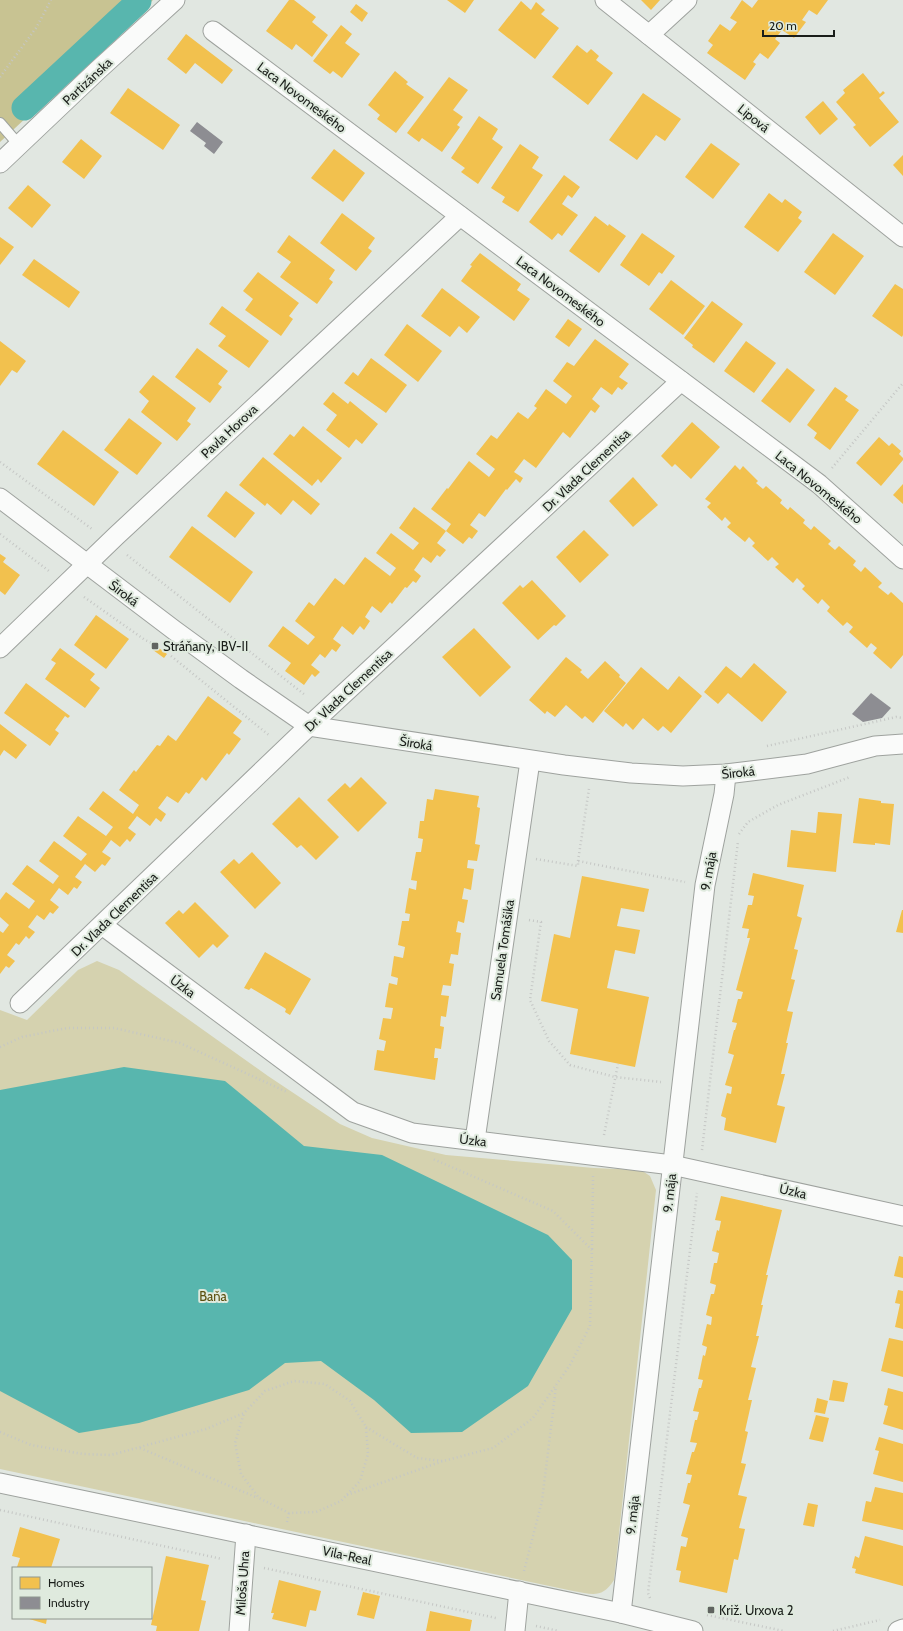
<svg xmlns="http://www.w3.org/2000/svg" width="903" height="1631" viewBox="0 0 903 1631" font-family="Cabin,sans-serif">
<rect width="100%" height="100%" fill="#e1e7e1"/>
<path fill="#d5d2af" d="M97 961 119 970 268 1076 340 1124 372 1138 446 1155 594 1168 641 1170 650 1176 656 1190 614 1580C602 1599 592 1594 573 1591L0 1469V1010L27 1020 78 970Z"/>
<path fill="#c8c392" d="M0 0H153L0 142Z"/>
<path fill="#58b6ae" d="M124 1067 225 1081 304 1146 382 1155 548 1235 572 1260V1309L528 1386 462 1432 411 1433 374 1400 321 1361 285 1363 249 1390 139 1423 79 1433 0 1391V1090Z"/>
<g fill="#f2c14e">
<path d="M289 0H294L316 17 312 22 328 35 312 57 296 44 292 50 266 31Z"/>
<path d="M447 0H474L465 13Z"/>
<path d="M641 0H660L651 10Z"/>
<path d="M742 0 752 8 758 0H828L817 15 809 10 802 20 806 22 794 38 782 30 775 39 780 43 768 59 760 53 753 62 756 64 745 80 707 53 713 45 708 41 720 24 730 31 737 22 730 18Z"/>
<path d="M521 1 531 10 536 2 545 10 541 14 559 28 535 59 498 30Z"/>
<path d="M356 4 368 13 362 22 350 12Z"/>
<path d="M341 25 352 34 345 43 360 54 342 78 333 71 330 74 313 61Z"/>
<path d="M186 34 233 70 222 84 195 63 186 74 167 59Z"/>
<path d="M577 45 587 53 591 49 599 56 596 60 613 73 588 105 552 77Z"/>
<path d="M395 71 408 82 406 84 424 97 396 133 377 119 380 115 368 105Z"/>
<path d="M863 73 880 94 883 91 885 93 879 98 899 122 870 147 853 127 856 125 836 102 845 93 843 90Z"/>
<path d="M449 77 468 90 453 110 463 117 457 125 460 127 442 152 422 138 419 142 407 133Z"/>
<path d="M128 88 180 125 163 150 110 113Z"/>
<path d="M643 93 681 119 665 141 656 135 637 160 609 140Z"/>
<path d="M823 101 838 119 820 135 805 117Z"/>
<path d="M479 116 498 129 492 139 503 147 478 184 461 172 465 168 451 158Z"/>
<path d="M81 139 102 156 84 179 62 162Z"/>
<path d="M711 143 740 164 713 199 685 177Z"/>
<path d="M520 144 539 157 532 168 543 175 518 212 502 202 505 197 491 188Z"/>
<path d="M334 149 365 173 343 202 311 178Z"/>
<path d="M903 155V176L893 165Z"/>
<path d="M564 175 580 187 572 198 568 195 562 204 578 215 562 236 558 233 552 240 529 222Z"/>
<path d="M28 185 51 205 32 228 8 208Z"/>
<path d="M769 193 782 203 785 199 802 212 798 218 802 221 778 252 744 227Z"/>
<path d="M342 213 375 238 368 248 372 251 356 271 320 243Z"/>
<path d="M595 216 608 226 609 224 626 236 599 273 569 251Z"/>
<path d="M642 233 675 256 662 274 659 272 649 286 620 265Z"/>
<path d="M833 233 864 256 835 295 804 272Z"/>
<path d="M289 235 335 270 329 279 333 282 317 304 280 277 291 262 277 252Z"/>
<path d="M0 237 14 247 0 265Z"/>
<path d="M480 253 521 284 517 290 530 299 514 321 461 281 472 266 470 265Z"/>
<path d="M34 259 80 292 69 308 22 275Z"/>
<path d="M258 272 299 303 289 316 293 319 281 336 245 310 253 299 243 291Z"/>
<path d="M671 280 705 306 683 335 649 309Z"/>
<path d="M895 284 903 289V335L902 337 872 316Z"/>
<path d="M442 288 480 317 467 333 459 326 450 337 421 316Z"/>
<path d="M712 301 743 324 714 363 692 347 693 345 684 338Z"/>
<path d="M222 306 269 341 249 368 218 346 226 336 209 324Z"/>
<path d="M568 319 582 329 569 347 555 337Z"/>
<path d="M407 324 442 351 418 382 384 355Z"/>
<path d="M595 339 629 364 619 377 628 383 622 390 618 387 612 395 601 387 592 399 600 406 595 413 591 410 570 438 563 432 536 468 524 459 514 472 523 478 520 483 516 479 507 490 506 489 485 517 479 513 470 525 478 531 472 539 469 537 463 544 446 531 437 543 446 550 440 557 437 555 431 563 423 557 414 570 421 576 416 583 413 581 407 588 405 587 392 604 390 602 381 613 372 606 365 617 370 621 364 630 360 626 353 635 342 626 333 639 341 645 336 652 332 649 325 658 320 654 311 665 320 672 315 677 312 674 304 685 285 671 291 663 268 646 283 626 308 645 315 637 295 621 309 602 314 606 335 578 344 585 365 557 390 576 396 568 376 553 391 533 413 550 419 543 399 528 414 507 446 531 451 524 431 509 447 488 448 489 469 461 489 477 495 469 476 454 491 435 497 439 518 412 528 419 537 408 534 406 546 389 566 404 572 396 553 381 567 362 574 366Z"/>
<path d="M0 341 26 361 17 373 12 370 0 386Z"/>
<path d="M746 341 776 363 754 393 724 371Z"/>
<path d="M197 348 228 371 218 384 222 387 210 403 175 377Z"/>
<path d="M371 358 407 385 386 413 344 383 353 372 358 376Z"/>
<path d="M787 368 815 390 790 423 761 401Z"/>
<path d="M153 375 196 408 187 421 191 424 177 441 141 412 149 401 139 392Z"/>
<path d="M835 387 848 396 845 400 859 410 830 450 814 438 817 433 807 425Z"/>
<path d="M333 392 348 404 350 401 378 424 362 444 356 439 349 448 326 430 337 415 323 404Z"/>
<path d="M129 418 162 443 137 475 104 450Z"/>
<path d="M692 422 720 447 691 479 675 464 672 467 661 456Z"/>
<path d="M303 426 342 458 321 483 318 479 312 486 273 454 290 434 294 437Z"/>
<path d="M63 430 119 472 94 506 37 464Z"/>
<path d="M879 437 889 446 892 443 901 451 899 454 903 458V460L881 486 856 463Z"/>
<path d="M263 457 320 504 311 515 293 500 281 515 267 503 265 506 239 485Z"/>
<path d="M735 465 740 470 743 466 758 481 756 483 763 489 766 486 782 500 780 503 788 510 790 507 805 520 803 523 811 530 814 526 831 541 828 544 835 550 839 546 856 561 853 565 861 572 865 567 882 583 878 587 888 595 891 592 903 603V655L891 669 873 653 877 648 871 643 867 648 849 632 853 627 847 622 843 626 827 611 830 607 822 599 818 604 802 589 805 586 797 578 793 583 775 567 779 564 772 557 768 561 752 546 755 543 749 537 745 542 727 527 731 523 725 517 722 521 707 507 711 503 705 499Z"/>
<path d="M633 477 658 505 633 527 609 501Z"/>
<path d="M903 484V504L893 495Z"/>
<path d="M226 491 255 513 235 538 207 516Z"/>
<path d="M192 526 253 572 230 603 169 557Z"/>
<path d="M584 530 609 555 580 583 556 557Z"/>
<path d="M0 554 6 558 3 562 20 575 5 595 0 591Z"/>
<path d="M532 580 566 616 556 626 554 625 538 640 502 603 520 585 523 588Z"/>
<path d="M96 615 129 639 106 669 74 645Z"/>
<path d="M474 628 511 667 480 697 442 657Z"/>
<path d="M156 646 167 654 164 658 153 650Z"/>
<path d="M60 648 95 674 90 680 100 688 85 708 45 679 56 663 51 660Z"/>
<path d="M566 657 582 670 580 672 588 679 605 661 620 675 619 677 626 683 593 723 585 716 582 719 566 705 555 717 547 711 545 714 529 700Z"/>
<path d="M754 663 787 692 762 722 728 693 718 704 704 692 726 666 741 678Z"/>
<path d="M641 667 668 690 679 676 702 696 671 733 663 726 658 731 643 718 633 730 626 723 623 727 604 711Z"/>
<path d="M26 683 70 716 68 718 65 716 55 730 59 733 50 746 4 713Z"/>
<path d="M208 696 242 721 233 733 241 739 229 755 227 753 206 781 202 777 189 794 186 792 178 803 167 796 158 808 166 814 161 822 156 818 150 826 137 816 128 828 136 834 130 842 127 839 120 847 111 840 102 852 111 858 105 866 102 864 95 872 85 864 75 877 82 882 77 889 74 887 68 895 59 888 50 900 59 907 53 914 50 912 44 920 37 915 28 927 35 932 29 939 26 936 19 945 16 943 7 955 15 961 9 968 6 966 0 974V931L3 933 9 925 0 917V900L6 892 29 909 35 901 12 884 27 865 53 884 59 876 39 861 54 841 81 861 87 854 63 836 78 816 106 836 113 827 89 809 103 791 133 814 139 805 119 790 134 770 136 772 157 745 160 746 168 735 176 741Z"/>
<path d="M0 724 27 745 16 759 4 750 0 756Z"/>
<path d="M361 777 387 803 358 832 327 800 345 783 350 788Z"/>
<path d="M435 789 479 796 477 807 480 808 475 844 480 845 477 861 468 860 467 868 474 869 471 890 464 888 462 899 468 900 464 923 458 921 456 932 461 933 458 955 451 954 449 963 454 964 451 986 443 985 441 995 449 996 446 1017 441 1016 440 1026 444 1027 441 1049 435 1048 434 1058H438L435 1080 374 1070 377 1050 384 1051 386 1041 379 1039 383 1018 391 1019 393 1008 385 1007 389 983 397 985 398 978 391 976 394 956 403 958 405 947 398 945 402 921H409L410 914 405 913 409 888 416 890 417 881 411 880 416 852H421L423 839 418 838 420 821H424L427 799 433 800Z"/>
<path d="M299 797 339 837 316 860 301 845 297 848 272 824Z"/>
<path d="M859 798 881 801V803L894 804 890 845 875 843V845L853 843Z"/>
<path d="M818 812 842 814 836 872 787 867 791 830 816 833Z"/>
<path d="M252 852 281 883 255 909 220 872 234 859 239 864Z"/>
<path d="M753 873 804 885 797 916 802 918 794 949 798 950 791 979 795 980 787 1011 793 1012 786 1043H788L781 1074H785L777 1105 785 1107 776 1143 724 1130 726 1118 721 1116 727 1093 731 1094 732 1087 725 1085 734 1055 728 1053 734 1030H735L737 1023 732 1022 738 999H741L743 992 736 990 750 938H747L749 929 742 928 748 905H752L754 896 748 895Z"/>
<path d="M582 876 649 889 644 912 621 908 617 926 640 930 635 954 615 950 607 988 649 997 635 1067 570 1054 578 1009 541 1001 554 934 570 938Z"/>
<path d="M195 902 229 936 217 948 213 944 199 958 165 923 179 910 183 914Z"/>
<path d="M902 910H903V933L896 932Z"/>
<path d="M265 952 311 979 290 1015 285 1012 286 1009 283 1007 251 988 249 990 244 988Z"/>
<path d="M721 1196 782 1210 766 1275H768L761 1305H763L756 1336H759L751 1367 756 1368 748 1400H752L745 1431 748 1432 741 1463 746 1464 738 1495 747 1497 739 1528 745 1529 738 1560 734 1559 727 1593 679 1582 681 1571 676 1570 681 1546 686 1547 688 1538 681 1536 690 1505 683 1503 688 1483H690L692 1475 686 1474 692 1452H694L697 1443 690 1442 695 1420H697L699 1412 693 1411 699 1388H701L703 1380 698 1379 703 1355 705 1356 707 1347 702 1345 707 1324 711 1325 712 1317 706 1315 711 1294H714L716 1285 710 1283 714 1263H717L719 1253 712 1251 717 1230 719 1231 721 1221 715 1220Z"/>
<path d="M899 1256 903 1257V1278L894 1276Z"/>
<path d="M898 1290 903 1291V1329L895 1327 900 1304 895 1303Z"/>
<path d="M889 1338 903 1341V1377L881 1371Z"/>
<path d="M833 1380 848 1383 844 1402 829 1400Z"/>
<path d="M888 1388 903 1392V1430L883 1424 888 1406 884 1405Z"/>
<path d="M817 1398 828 1401 825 1414 814 1412Z"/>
<path d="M816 1415 829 1418 823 1442 809 1439Z"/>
<path d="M879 1437 903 1444V1482L873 1474 879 1451 875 1450Z"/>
<path d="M875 1487 903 1493V1530L862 1521 866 1501 871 1502Z"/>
<path d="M808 1503 818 1505 814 1527 803 1525Z"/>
<path d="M20 1527 60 1539 51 1568 17 1567 20 1558 12 1556Z"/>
<path d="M865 1536 903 1546V1586L855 1573 856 1569 852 1568 855 1556 859 1558Z"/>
<path d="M166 1556 209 1565 201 1600 206 1601 199 1631H156L157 1626 151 1625Z"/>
<path d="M279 1580 321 1591 316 1611 310 1610 306 1627 272 1619 274 1613H271Z"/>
<path d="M363 1592 380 1596 374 1619 357 1615Z"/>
<path d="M430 1611 472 1620 470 1631H426Z"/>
<path d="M26 1618H47L46 1624Z"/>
</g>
<g fill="#8d8d92">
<path d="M197 122 223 142 214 154 204 146 206 143 190 131Z"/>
<path d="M871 693 891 708 882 718 863 722 852 714Z"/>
</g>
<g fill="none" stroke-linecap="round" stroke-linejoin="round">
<path stroke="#58b6ae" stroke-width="25" d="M24 108 139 1"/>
<g stroke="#9ea29e" stroke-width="12">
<path id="service" d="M0 123 19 145"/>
</g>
<g stroke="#9ea29e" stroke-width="21">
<g id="minor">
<path d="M605 0 903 237"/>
<path d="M213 31 819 484 903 559"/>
<path d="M649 35 687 0"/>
<path d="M0 163 98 70 175 0"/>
<path d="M0 498 174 630 241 679 309 726 564 765 631 773 683 776 726 774 807 764 875 746 903 744"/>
<path d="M0 648 116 536 460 216"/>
<path d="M102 925 353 1112 412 1133 672 1165 903 1216"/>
<path d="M20 1003 309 726 681 381"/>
<path d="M475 1140 530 761"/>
<path d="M0 1483 621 1613 693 1631"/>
<path d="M621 1613 705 885 724 794 726 774"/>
<path d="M239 1631 246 1534"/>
<path d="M515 1631 519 1591"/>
<path d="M898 1631 903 1629"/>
</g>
</g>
<g stroke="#c5c7c5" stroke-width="2.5" stroke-dasharray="1 3" stroke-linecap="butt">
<path d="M0 77 36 28 51 0"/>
<path d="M0 462 92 529"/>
<path d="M832 468 903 383"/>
<path d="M0 534 49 571"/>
<path d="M127 555 305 695"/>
<path d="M84 597 145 640 154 644"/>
<path d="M171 656 270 736"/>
<path d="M767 746 896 717 903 718"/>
<path d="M739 834 748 822 778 805 850 777"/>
<path d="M536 859 578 866V861L685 882"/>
<path d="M578 861 589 789"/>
<path d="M529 920 541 922 530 1000 549 1041 570 1065 615 1077 661 1082"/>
<path d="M0 1047 22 1037 67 1028H114L180 1043 287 1092"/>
<path d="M604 1135 618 1064"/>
<path d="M702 1150 738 841"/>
<path d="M592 1249 593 1176"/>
<path d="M366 1427 417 1458 443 1461 493 1448 533 1418 570 1365 590 1326 592 1250 553 1211 433 1159"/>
<path d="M0 1432 31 1445 83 1454 111 1455 206 1429 244 1413 265 1391 294 1381 325 1384 350 1401 366 1427 368 1454 360 1481 341 1501 316 1512 289 1513 259 1498 241 1474 235 1443 244 1413"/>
<path d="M140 1448 258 1498"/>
<path d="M347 1495 443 1461"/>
<path d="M0 1510 222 1559"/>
<path d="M287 1522 289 1513"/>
<path d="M264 1568 496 1618"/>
<path d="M524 1571 542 1501 556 1386"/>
<path d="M650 1598 648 1593 697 1193"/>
<path d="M707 1615 784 1631"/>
<path d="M536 1626 559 1631"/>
<path d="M833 1631 880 1620"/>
</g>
<use href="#service" stroke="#fafbfa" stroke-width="10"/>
<use href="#minor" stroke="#fafbfa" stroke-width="19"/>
</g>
<g fill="#606460" stroke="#dfeade" stroke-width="1.5">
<rect x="151" y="642" width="8" height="8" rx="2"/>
<rect x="707" y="1606" width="8" height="8" rx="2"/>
</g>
<g text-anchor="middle" stroke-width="4" stroke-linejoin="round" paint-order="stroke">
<g font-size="13" fill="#1a1e1a" stroke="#dfeade">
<text transform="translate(87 81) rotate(-43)" y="5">Partizánska</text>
<text transform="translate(302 97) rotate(37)" y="5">Laca Novomeského</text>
<text transform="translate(754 118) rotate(39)" y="5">Lipová</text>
<text transform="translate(561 291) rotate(37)" y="5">Laca Novomeského</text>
<text transform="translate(229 431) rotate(-43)" y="5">Pavla Horova</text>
<text transform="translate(586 470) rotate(-43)" y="5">Dr. Vlada Clementisa</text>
<text transform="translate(819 487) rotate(39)" y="5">Laca Novomeského</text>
<text transform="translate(124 593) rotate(37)" y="5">Široká</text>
<text transform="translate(348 690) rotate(-43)" y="5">Dr. Vlada Clementisa</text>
<text transform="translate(416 743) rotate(9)" y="5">Široká</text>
<text transform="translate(738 772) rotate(-6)" y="5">Široká</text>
<text transform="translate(708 871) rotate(-80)" y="5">9. mája</text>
<text transform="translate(114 914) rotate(-44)" y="5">Dr. Vlada Clementisa</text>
<text transform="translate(502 950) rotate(-82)" y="5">Samuela Tomášika</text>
<text transform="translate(183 986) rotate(37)" y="5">Úzka</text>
<text transform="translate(473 1140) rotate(7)" y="5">Úzka</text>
<text transform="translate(793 1191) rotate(13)" y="5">Úzka</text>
<text transform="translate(669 1193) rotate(-84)" y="5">9. mája</text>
<text transform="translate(632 1515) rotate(-84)" y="5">9. mája</text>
<text transform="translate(347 1555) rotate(12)" y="5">Vila-Real</text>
<text transform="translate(242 1583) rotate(-86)" y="5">Miloša Uhra</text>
</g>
<g font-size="13" fill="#1a1e1a" stroke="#dfeade" text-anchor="start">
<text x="163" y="651">Stráňany, IBV-II</text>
<text x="719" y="1615">Križ. Urxova 2</text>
</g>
<g font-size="13" fill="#5a4f0e" stroke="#dfeade">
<text x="213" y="1301">Baňa</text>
</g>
</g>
<rect x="12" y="1567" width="140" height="52" fill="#dfeade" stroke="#909890"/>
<rect x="20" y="1577" width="20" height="12" fill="#f2c14e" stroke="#909890"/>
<text x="48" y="1587" font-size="12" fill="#1a1e1a">Homes</text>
<rect x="20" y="1597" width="20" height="12" fill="#8d8d92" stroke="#909890"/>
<text x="48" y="1607" font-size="12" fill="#1a1e1a">Industry</text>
<path d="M763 30v6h71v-6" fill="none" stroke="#1a1e1a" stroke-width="2"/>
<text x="769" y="30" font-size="12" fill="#1a1e1a" stroke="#dfeade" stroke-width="3" paint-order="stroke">20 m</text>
</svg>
